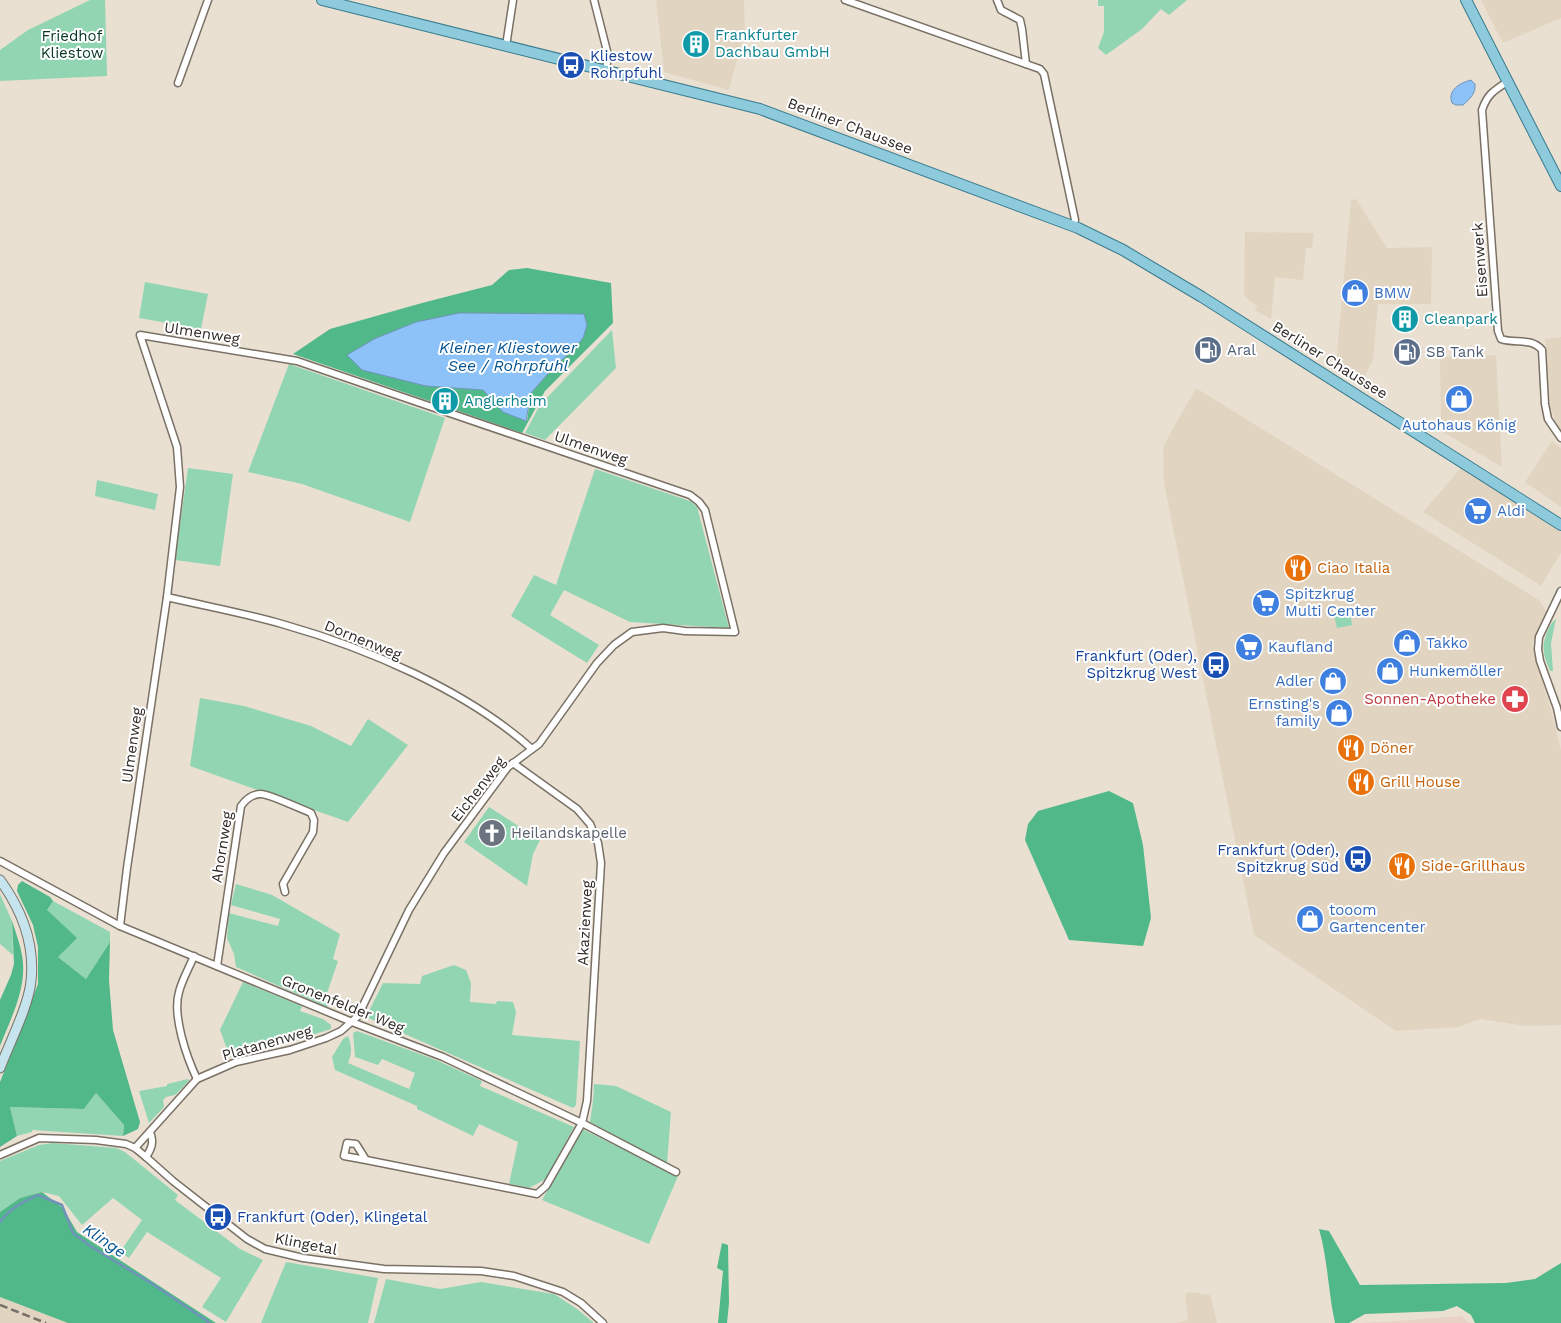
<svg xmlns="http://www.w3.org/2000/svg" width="1561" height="1323" viewBox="0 0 1561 1323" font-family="'Work Sans',sans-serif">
<rect width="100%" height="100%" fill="#e9e0d2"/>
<g fill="#e1d5c1">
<path d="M656 0H744L745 30 729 90 664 72Z"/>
<path d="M1481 0H1561V18L1503 43Z"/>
<path d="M1356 199 1387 248 1432 247 1431 304H1378L1373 360 1362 382 1336 364 1351 200Z"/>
<path d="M1245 232 1314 233 1312 248H1306L1303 280 1275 277 1271 319 1255 310 1257 306 1244 296Z"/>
<path d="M1561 337V430L1556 423 1550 407 1545 339Z"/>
<path d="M1496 355 1502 467 1441 431 1440 357Z"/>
<path d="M1196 388 1539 600 1546 611 1532 645 1554 721 1561 750V1025L1526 1026 1480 1019 1459 1027 1396 1031 1254 935 1164 483 1163 452 1165 443Z"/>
<path d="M1552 441 1561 448V507L1525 482Z"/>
<path d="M1461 468 1561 532V553L1541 586 1423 512Z"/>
<path d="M1190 1292 1210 1295 1217 1323H1177L1188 1320 1185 1296 1186 1293Z"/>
<path d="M0 1297 68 1323H0Z"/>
</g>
<path fill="#e8d2c6" d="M1461 1316 1470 1323H1359L1383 1322Z"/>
<g fill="#92d5b3">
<path d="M90 0H105L107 76 0 81V50L28 30Z"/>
<path d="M1098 0H1187L1169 15 1161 9 1142 29 1106 55 1098 48 1104 32V6H1098Z"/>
<path d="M145 282 208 294 201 329 139 318Z"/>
<path d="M612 330 616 368 545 440 525 433 540 405Z"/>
<path d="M289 364 445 418 410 522 302 484 248 472Z"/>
<path d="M188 468 233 474 220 566 175 560Z"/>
<path d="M595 469 690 501 697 507 729 628 630 622 564 590 550 615 599 645 587 663 511 616 534 575 556 585Z"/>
<path d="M97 480 158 494 155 510 95 496Z"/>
<path d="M1350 612 1352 625 1337 628 1334 615Z"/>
<path d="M1556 619 1551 643 1553 671H1550C1548 665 1544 658 1544 651 1542 643 1549 623 1556 619Z"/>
<path d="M200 698 244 706 311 726 351 746 368 719 408 745 348 822 190 766Z"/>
<path d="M489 807 540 840 533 854 527 886 464 842Z"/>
<path d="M236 884 272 895 340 934 333 959 338 961 326 996 331 998 327 1007 236 967 234 954 227 938 229 913 278 926 280 919 231 905Z"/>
<path d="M0 894 12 921 13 955 0 944Z"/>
<path d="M53 901 110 932V942L86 979 58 957 47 910Z"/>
<path d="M454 965 466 970 471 983 470 1002 496 1004 497 1001 513 1002 516 1012 512 1035 580 1041 576 1105 573 1108 366 1017 383 983 420 984 422 976Z"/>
<path d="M243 982 302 1006 300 1011 323 1019 331 1025V1029L303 1038 230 1057 220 1030Z"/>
<path d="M357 1031 436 1060 482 1081 480 1086 574 1127 546 1179 529 1188 509 1184 518 1142 479 1124 473 1136 417 1109V1106L335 1070 332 1057 343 1039 348 1036C352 1046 352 1053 348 1063L409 1089 415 1073 382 1059 378 1065 355 1057 353 1033Z"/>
<path d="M188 1079 189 1081 175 1095 166 1097 163 1100 164 1107 149 1123 139 1091 167 1086V1084Z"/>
<path d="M594 1084 616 1086 671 1112 667 1164 590 1122 593 1101Z"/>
<path d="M96 1093 124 1125 123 1136 32 1130V1132L17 1136 10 1107 84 1109Z"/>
<path d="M582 1129 678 1176 649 1244 542 1200Z"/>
<path d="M53 1143 116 1148 125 1152 178 1195 175 1200 240 1249 263 1260 226 1322 202 1307 221 1278 147 1232 129 1258 120 1252 142 1220 113 1198 82 1225 59 1196 42 1192 20 1198 0 1212V1161L39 1145Z"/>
<path d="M286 1262 378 1278 368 1323H261Z"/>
<path d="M386 1279 440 1289 481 1282 554 1294 577 1309 594 1323H374Z"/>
</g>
<g fill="#51b889" fill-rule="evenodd">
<path d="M527 268 611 283 613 323 545 391 522 433 293 354 330 329 422 303 492 285 509 270ZM459 313 584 314 587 325 583 338 574 349 553 368 531 393 527 421 503 412 484 390 426 386Z"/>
<path d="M1109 791 1133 803 1143 845 1151 918 1143 946 1069 940 1025 840 1028 824 1038 811Z"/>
<path d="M22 881 50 897 53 901 47 910 77 938 58 957 86 979 110 942 109 980 113 1030 140 1122 138 1129 123 1136 124 1125 96 1093 84 1109 10 1107 17 1136 0 1147V1082L38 984V947L33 925 17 891 18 885Z"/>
<path d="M12 921C16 933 20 944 22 955 28 986 11 1018 0 1046V1000L11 975 14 964Z"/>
<path d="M42 1192 63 1208 77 1232 216 1323H68L0 1297V1212L20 1198Z"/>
<path d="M1319 1229 1329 1231 1360 1285 1506 1283 1535 1279 1561 1263V1323H1475L1471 1315 1457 1306 1443 1311 1365 1314 1349 1323H1335C1328 1292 1328 1260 1319 1229Z"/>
<path d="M722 1243 728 1245 729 1303 727 1323H718L723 1271 717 1268Z"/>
</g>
<g fill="#8cc2f8" stroke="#7094b9">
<path d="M1471 80 1475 84C1476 93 1470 99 1463 105H1456L1452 103C1447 90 1460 83 1471 80Z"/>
<path d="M459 313 584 314 587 325 583 338 574 349 553 368 531 393 526 421 503 412 483 390 426 386 362 370 347 355 374 339 416 322Z"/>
</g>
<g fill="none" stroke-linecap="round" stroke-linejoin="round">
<path stroke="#7094b9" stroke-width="2.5" d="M0 1222C10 1208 23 1202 38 1195L62 1205 73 1233 90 1246 154 1285 210 1323"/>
<g stroke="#797165" stroke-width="9">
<g id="minor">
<path d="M594 0 608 55 606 70"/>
<path d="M845 0 1040 69 1044 74 1075 220 1073 226"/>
<path d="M997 0 1001 10 1020 20 1022 29 1026 64"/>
<path d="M506 46 513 0"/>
<path d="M1507 82C1493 91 1487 95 1482 110L1498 331 1501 339C1515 344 1531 337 1542 350L1545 404 1548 419 1561 438"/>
<path d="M178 83 208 0"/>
<path d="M1561 591 1539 637 1538 649 1540 661 1557 708 1561 727"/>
<path d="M167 597C205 606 244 613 282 624 367 648 466 690 532 749"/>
<path d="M0 861 120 926 352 1022 443 1057 582 1123 676 1172"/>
<path d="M120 926 127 868 167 597 180 487 177 447 140 335 297 361 690 495 699 502 705 510 735 632 685 631 663 628 632 632 614 645 597 663 539 744 508 767 444 853 409 910 358 1016 341 1031 326 1038 290 1050 236 1062 197 1079 135 1148"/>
<path d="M194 956C189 968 182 980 179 992 172 1016 187 1058 197 1079"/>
<path d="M217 966 241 806C246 799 252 794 261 794 269 794 301 809 311 813L314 820 313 832 283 884 285 892"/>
<path d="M0 1155 39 1138 96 1140 126 1144 135 1148 146 1157 173 1181 247 1239 265 1249 303 1258 384 1269 481 1271 514 1276 563 1292 581 1303 603 1323"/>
<path d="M146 1157C152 1148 154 1142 150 1132"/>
<path d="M366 1160 344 1156 347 1143 356 1144 366 1160 537 1194 546 1186 582 1123 587 1101 601 863 598 843 590 824 577 809 513 763"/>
</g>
</g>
<g stroke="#797165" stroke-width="11">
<path id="secondary" d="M0 880C21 909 35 944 31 981 29 1005 9 1044 0 1068"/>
</g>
<g stroke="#3a7b8d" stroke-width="12">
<g id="primary">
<path d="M322 0 760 109 1078 228 1123 250 1202 297 1561 525"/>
<path d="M1466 0 1561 186"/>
</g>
</g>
<use href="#minor" stroke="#fff" stroke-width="6"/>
<use href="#secondary" stroke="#c6e4ee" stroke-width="9"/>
<use href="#primary" stroke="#8ccadc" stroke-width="10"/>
<path stroke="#767068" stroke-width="2.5" stroke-dasharray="8 4" stroke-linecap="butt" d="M0 1305 46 1323"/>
</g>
<defs>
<g id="building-disc" transform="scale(1.4375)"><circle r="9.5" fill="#0f9aa8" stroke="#fff"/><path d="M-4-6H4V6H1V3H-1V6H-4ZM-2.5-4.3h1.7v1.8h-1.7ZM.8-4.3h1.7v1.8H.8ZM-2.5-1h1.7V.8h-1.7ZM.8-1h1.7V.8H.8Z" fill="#fff"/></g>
<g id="bus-disc" transform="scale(1.4375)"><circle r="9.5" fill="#1a4fb4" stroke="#fff"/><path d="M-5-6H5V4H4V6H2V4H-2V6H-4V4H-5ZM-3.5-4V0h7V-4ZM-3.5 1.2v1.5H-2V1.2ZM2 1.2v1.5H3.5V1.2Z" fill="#fff"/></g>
<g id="shop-disc" transform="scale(1.4375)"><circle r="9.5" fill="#3f7fe0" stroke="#fff"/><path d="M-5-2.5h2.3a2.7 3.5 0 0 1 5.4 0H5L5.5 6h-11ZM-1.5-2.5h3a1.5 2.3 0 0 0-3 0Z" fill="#fff"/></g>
<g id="fuel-disc" transform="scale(1.4375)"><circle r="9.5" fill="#5c6f8a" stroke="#fff"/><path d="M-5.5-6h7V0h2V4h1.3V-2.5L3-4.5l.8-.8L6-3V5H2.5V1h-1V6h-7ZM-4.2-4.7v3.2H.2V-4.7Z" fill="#fff"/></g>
<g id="supermarket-disc" transform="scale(1.4375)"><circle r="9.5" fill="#3f7fe0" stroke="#fff"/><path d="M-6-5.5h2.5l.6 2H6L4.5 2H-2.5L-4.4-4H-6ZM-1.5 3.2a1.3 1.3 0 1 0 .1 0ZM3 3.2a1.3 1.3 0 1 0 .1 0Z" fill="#fff"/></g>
<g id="restaurant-disc" transform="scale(1.4375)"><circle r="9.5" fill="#e8710a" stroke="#fff"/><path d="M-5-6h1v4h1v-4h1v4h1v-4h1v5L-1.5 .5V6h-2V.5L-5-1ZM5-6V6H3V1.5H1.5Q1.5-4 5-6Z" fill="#fff"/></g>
<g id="pharmacy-disc" transform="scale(1.4375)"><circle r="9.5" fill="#e0444e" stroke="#fff"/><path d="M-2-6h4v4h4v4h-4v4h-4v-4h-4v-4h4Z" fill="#fff"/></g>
<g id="church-disc" transform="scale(1.4375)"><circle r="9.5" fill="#6b7280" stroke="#fff"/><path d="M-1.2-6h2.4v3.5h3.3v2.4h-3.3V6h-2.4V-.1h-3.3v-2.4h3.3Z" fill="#fff"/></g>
</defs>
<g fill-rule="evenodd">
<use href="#building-disc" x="696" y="44"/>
<use href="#bus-disc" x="571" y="65"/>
<use href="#shop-disc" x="1355" y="293"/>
<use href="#building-disc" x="1405" y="319"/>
<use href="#fuel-disc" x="1208" y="350"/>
<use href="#fuel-disc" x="1407" y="352"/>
<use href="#shop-disc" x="1459" y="399"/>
<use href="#building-disc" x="445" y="401"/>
<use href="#supermarket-disc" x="1478" y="511"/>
<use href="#restaurant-disc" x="1298" y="568"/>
<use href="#supermarket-disc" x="1266" y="603"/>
<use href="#shop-disc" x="1407" y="643"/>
<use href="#supermarket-disc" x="1249" y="647"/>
<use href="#bus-disc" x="1216" y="665"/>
<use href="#shop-disc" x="1390" y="671"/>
<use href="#shop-disc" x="1333" y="681"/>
<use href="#pharmacy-disc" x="1515" y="699"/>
<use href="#shop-disc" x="1339" y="713"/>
<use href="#restaurant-disc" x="1351" y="748"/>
<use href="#restaurant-disc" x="1361" y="782"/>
<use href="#church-disc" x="492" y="833"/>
<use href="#bus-disc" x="1358" y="859"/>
<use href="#restaurant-disc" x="1402" y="866"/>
<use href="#shop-disc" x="1310" y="919"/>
<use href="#bus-disc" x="218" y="1217"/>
</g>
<g text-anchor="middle" stroke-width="4" stroke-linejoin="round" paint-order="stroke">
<g font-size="15" fill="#0d838f" stroke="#fff" text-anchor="start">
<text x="715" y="40">Frankfurter<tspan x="715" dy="17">Dachbau GmbH</tspan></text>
<text x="1424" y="324">Cleanpark</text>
<text x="464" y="406">Anglerheim</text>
</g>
<g font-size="15" fill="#073623" stroke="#fff">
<text x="72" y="41">Friedhof<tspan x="72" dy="17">Kliestow</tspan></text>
</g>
<g font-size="15" fill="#164399" stroke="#fff" text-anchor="start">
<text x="590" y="61">Kliestow<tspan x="590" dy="17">Rohrpfuhl</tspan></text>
<text x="1197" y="661" text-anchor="end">Frankfurt (Oder),<tspan x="1197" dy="17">Spitzkrug West</tspan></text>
<text x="1339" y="855" text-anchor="end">Frankfurt (Oder),<tspan x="1339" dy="17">Spitzkrug Süd</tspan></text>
<text x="237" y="1222">Frankfurt (Oder), Klingetal</text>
</g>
<g font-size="15" fill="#2e2a25" stroke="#fff">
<text transform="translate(850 126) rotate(21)" y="5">Berliner Chaussee</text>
<text transform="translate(1480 260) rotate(-94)" y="5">Eisenwerk</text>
<text transform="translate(202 333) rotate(9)" y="5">Ulmenweg</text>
<text transform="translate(1330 360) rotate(32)" y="5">Berliner Chaussee</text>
<text transform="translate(591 448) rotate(19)" y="5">Ulmenweg</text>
<text transform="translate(363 640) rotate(22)" y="5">Dornenweg</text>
<text transform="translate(132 745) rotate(-82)" y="5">Ulmenweg</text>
<text transform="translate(478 789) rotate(-52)" y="5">Eichenweg</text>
<text transform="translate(222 847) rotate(-81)" y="5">Ahornweg</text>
<text transform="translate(585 923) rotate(-87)" y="5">Akazienweg</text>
<text transform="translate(343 1004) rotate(22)" y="5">Gronenfelder Weg</text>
<text transform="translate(267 1043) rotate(-16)" y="5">Platanenweg</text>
<text transform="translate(306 1244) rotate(11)" y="5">Klingetal</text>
</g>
<g font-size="15" fill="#366cbe" stroke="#fff" text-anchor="start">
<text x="1374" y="298">BMW</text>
<text x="1459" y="430" text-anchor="middle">Autohaus König</text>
<text x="1497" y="516">Aldi</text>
<text x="1285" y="599">Spitzkrug<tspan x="1285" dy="17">Multi Center</tspan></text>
<text x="1426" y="648">Takko</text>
<text x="1268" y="652">Kaufland</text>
<text x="1409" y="676">Hunkemöller</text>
<text x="1314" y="686" text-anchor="end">Adler</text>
<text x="1320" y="709" text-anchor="end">Ernsting's<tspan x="1320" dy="17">family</tspan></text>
<text x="1329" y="915">tooom<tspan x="1329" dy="17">Gartencenter</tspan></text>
</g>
<g font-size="15" fill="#4e5e75" stroke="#fff" text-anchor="start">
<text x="1227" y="355">Aral</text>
<text x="1426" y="357">SB Tank</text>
</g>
<g font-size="15" fill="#c56008" stroke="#fff" text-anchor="start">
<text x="1317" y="573">Ciao Italia</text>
<text x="1370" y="753">Döner</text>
<text x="1380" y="787">Grill House</text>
<text x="1421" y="871">Side-Grillhaus</text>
</g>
<g font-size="15" fill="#be3a42" stroke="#fff" text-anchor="end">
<text x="1496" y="704">Sonnen-Apotheke</text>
</g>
<g font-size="15" fill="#5b616d" stroke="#fff" text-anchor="start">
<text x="511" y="838">Heilandskapelle</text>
</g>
<g font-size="16" font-style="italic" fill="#035490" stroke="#fff">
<text x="508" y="353">Kleiner Kliestower<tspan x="508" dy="18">See / Rohrpfuhl</tspan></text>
<text transform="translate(105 1240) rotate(34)" y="6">Klinge</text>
</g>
</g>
</svg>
